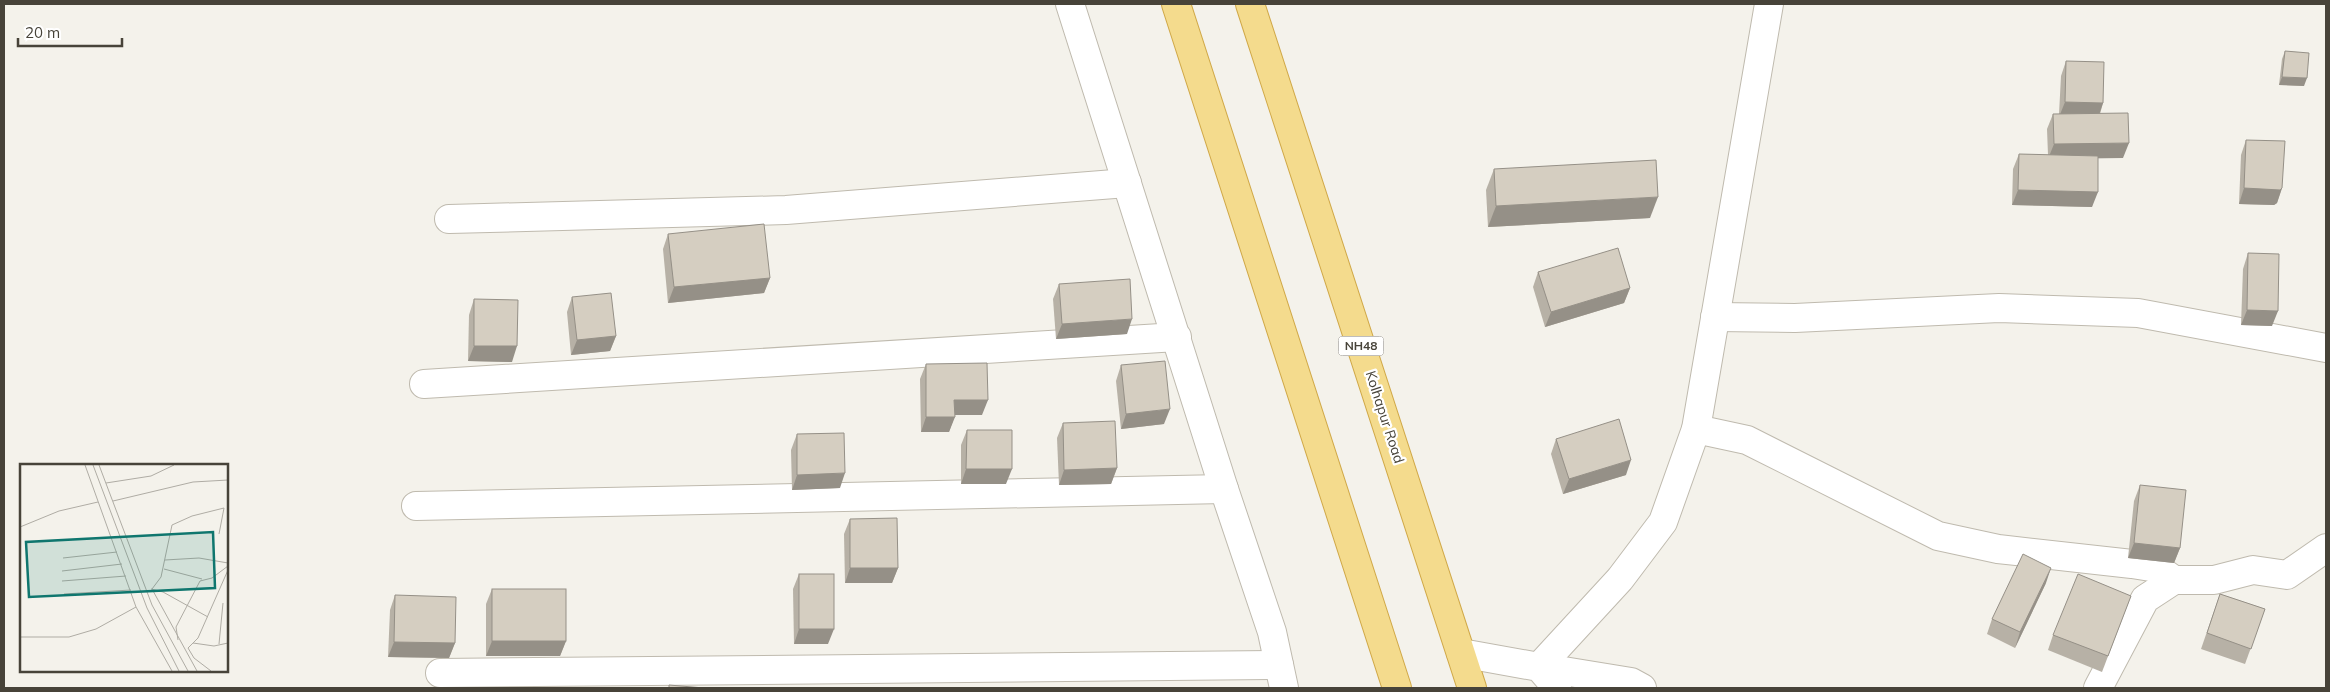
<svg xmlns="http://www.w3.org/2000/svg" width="2330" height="692" viewBox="0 0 2330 692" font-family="Mulish,sans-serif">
<rect width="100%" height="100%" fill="#f4f2eb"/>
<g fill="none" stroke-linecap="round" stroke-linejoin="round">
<g stroke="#bfbaae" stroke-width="30">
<g id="minor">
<path d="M449 219 786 210 1127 183"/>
<path d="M1715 317 1795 318 1999 308 2138 313 2326 348"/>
<path d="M424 384 1177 337"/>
<path d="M1696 429 1747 440 1938 536 1998 549 2132 564 2157 568 2174 580"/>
<path d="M416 506 1224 489"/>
<path d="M1539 667 1620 579 1663 522 1696 429 1769 4"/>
<path d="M1539 667 1631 682 1642 688"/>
<path d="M440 673 1279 665"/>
<path d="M2098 688 2145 599 2174 580H2214L2253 570 2287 575 2326 548"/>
</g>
</g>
<g stroke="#bfbaae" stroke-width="30">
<g id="tertiary">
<path d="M1070 4 1224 489 1272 632 1284 688"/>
<path d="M1461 653 1539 667 1557 688"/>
</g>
</g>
<g stroke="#d0a848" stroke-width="30">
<g id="trunk">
<path d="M1176 4 1397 688"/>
<path d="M1250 4 1472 688"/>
</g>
</g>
<use href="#minor" stroke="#fff" stroke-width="28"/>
<use href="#tertiary" stroke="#fff" stroke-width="28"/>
<use href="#trunk" stroke="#f4db8d" stroke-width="28"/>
</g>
<g fill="#b7b1a6">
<path d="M2285 51 2304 86 2279 85 2282 59Z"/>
<path d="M2066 61 2103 103 2100 114 2123 158H2098L2092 207 2012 205 2013 169 2019 154 2048 155 2047 129 2053 114H2059L2061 76Z"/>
<path d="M2246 140 2282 188 2277 203 2274 205 2239 204 2241 155Z"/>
<path d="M1494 169 1650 218 1488 227 1486 190Z"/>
<path d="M668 234 770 278 764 293 668 303 663 249Z"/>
<path d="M2248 253 2272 326 2241 325 2243 269Z"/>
<path d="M1538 272 1630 288 1624 303 1545 327 1533 287Z"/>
<path d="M1059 284 1127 334 1056 339 1053 299Z"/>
<path d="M572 297 616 336 610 351 571 355 567 312Z"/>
<path d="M474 299 512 362 468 361 469 315Z"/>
<path d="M926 364 982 415H955L949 432H921L920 379Z"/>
<path d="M1121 365 1164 424 1121 429 1116 381Z"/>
<path d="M1063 423 1117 468 1111 484 1059 485 1057 438Z"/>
<path d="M967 430 1006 484H961V445Z"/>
<path d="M797 434 840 488 792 490 791 450Z"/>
<path d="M1556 439 1626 475 1563 494 1551 454Z"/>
<path d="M2140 485 2180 548 2174 563 2128 558 2134 501Z"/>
<path d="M850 519 898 568 892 583H845L844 534Z"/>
<path d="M799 574 828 644H794L793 589Z"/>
<path d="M2046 583 2015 648 1987 634 1992 619Z"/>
<path d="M492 589 566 641 560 656H486V604Z"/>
<path d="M2220 594 2265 609 2245 664 2201 649Z"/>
<path d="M395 595 455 643 449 658 388 657 390 610Z"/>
<path d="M2131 596 2102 672 2048 650 2053 635Z"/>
</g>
<g fill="#959087">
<path d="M2282 77 2307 78 2304 86 2279 85Z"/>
<path d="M2065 102 2103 103 2098 118 2059 117Z"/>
<path d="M2129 143 2123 158 2048 159 2054 144Z"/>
<path d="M2244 188H2282L2277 203 2274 205 2239 204Z"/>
<path d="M2018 190 2098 192 2092 207 2012 205Z"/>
<path d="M1658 197 1650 218 1488 227 1496 206Z"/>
<path d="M770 278 764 293 668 303 674 287Z"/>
<path d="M1630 288 1624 303 1545 327 1551 312Z"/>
<path d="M2247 310 2278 311 2272 326 2241 325Z"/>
<path d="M1132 319 1127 334 1056 339 1062 324Z"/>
<path d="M616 336 610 351 571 355 577 340Z"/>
<path d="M474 346H517L512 362 468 361Z"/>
<path d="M954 400H988L982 415H949Z"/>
<path d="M1170 409 1164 424 1121 429 1126 414Z"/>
<path d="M926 417H955L949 432H921Z"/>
<path d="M1631 460 1626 475 1563 494 1569 479Z"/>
<path d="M1117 468 1111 484 1059 485 1064 470Z"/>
<path d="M966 469H1012L1006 484H961Z"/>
<path d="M845 473 840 488 792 490 797 475Z"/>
<path d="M2134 543 2180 548 2174 563 2128 558Z"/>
<path d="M850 568H898L892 583H845Z"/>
<path d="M2051 568 2046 583 2015 648 2020 632Z"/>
<path d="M799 629H834L828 644H794Z"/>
<path d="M492 641H566L560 656H486Z"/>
<path d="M394 642 455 643 449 658 388 657Z"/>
</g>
<g fill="#d5cec1" stroke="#959087">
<path d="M2285 51 2309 53 2307 78 2282 77Z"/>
<path d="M2066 61 2104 62 2103 103 2065 102Z"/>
<path d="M2128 113 2129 143 2054 144 2053 114Z"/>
<path d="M2246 140 2285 141 2282 188 2280 190 2244 188Z"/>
<path d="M2019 154 2098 156V192L2018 190Z"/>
<path d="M1656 160 1658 197 1496 206 1494 169Z"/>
<path d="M764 224 770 278 674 287 668 234Z"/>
<path d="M1618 248 1630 288 1551 312 1538 272Z"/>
<path d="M2248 253 2279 254 2278 311 2247 310Z"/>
<path d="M1130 279 1132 319 1062 324 1059 284Z"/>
<path d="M611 293 616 336 577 340 572 297Z"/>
<path d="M474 299 518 300 517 346H474Z"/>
<path d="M1165 361 1170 409 1126 414 1121 365Z"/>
<path d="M987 363 988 400H954L955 417H926V364Z"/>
<path d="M1619 419 1631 460 1569 479 1556 439Z"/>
<path d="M1115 421 1117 468 1064 470 1063 423Z"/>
<path d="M967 430H1012V469H966Z"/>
<path d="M844 433 845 473 797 475V434Z"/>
<path d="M2140 485 2186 490 2180 548 2134 543Z"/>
<path d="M897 518 898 568H850V519Z"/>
<path d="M2023 554 2051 568 2020 632 1992 619Z"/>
<rect x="799" y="574" width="35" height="55"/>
<path d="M2078 574 2131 596 2108 656 2053 635Z"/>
<rect x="492" y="589" width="74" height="52"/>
<path d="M2220 594 2265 609 2251 649 2207 633Z"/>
<path d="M395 595 456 597 455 643 394 642Z"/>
<path d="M669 685 704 688H669Z"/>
</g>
<g text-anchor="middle" stroke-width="4.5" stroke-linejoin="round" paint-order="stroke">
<rect fill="#fff" stroke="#7e7b74" stroke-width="1" x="1338.5" y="336.5" width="45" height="19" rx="4"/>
<g font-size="12" font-weight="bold" fill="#474339">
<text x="1361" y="350">NH48</text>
</g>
<g font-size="14" fill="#474339" stroke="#fff">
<text transform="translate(1385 417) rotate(72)" y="5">Kolhapur Road</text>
</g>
</g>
<g transform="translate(20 464)">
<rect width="208" height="208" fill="#f4f2eb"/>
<path fill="none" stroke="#afaca4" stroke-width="1" d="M65 1 116 143 152 207M73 1 127 144 159 207M79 1 132 141 168 207M86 19 131 12 154 1M93 37 173 18 208 16M0 63 39 47 78 38M43 94 97 88M145 96 179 94 208 99M144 105 182 115M42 107 102 100M42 117 106 112M131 125 143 128 188 153M132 125 141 113 152 61 172 52 204 44 199 70M132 125 177 207M44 130 111 126M0 173H49L76 165 116 143M158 176 156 163 180 117 192 114 208 102M173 179 194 182 208 179M199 180 203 139M191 207 174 194 168 184 178 174 208 106"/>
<path fill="#0f766e" fill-opacity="0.15" stroke="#0f766e" stroke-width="2.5" d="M193 68 195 124 9 133 6 78Z"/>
<rect width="208" height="208" fill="none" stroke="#474339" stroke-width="2.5"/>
</g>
<rect width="2330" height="692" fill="none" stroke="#474339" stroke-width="10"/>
<path d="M18 38v8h104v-8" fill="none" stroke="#474339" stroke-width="2.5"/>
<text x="25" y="38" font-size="15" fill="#474339" stroke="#ffffff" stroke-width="4" paint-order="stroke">20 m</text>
</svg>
